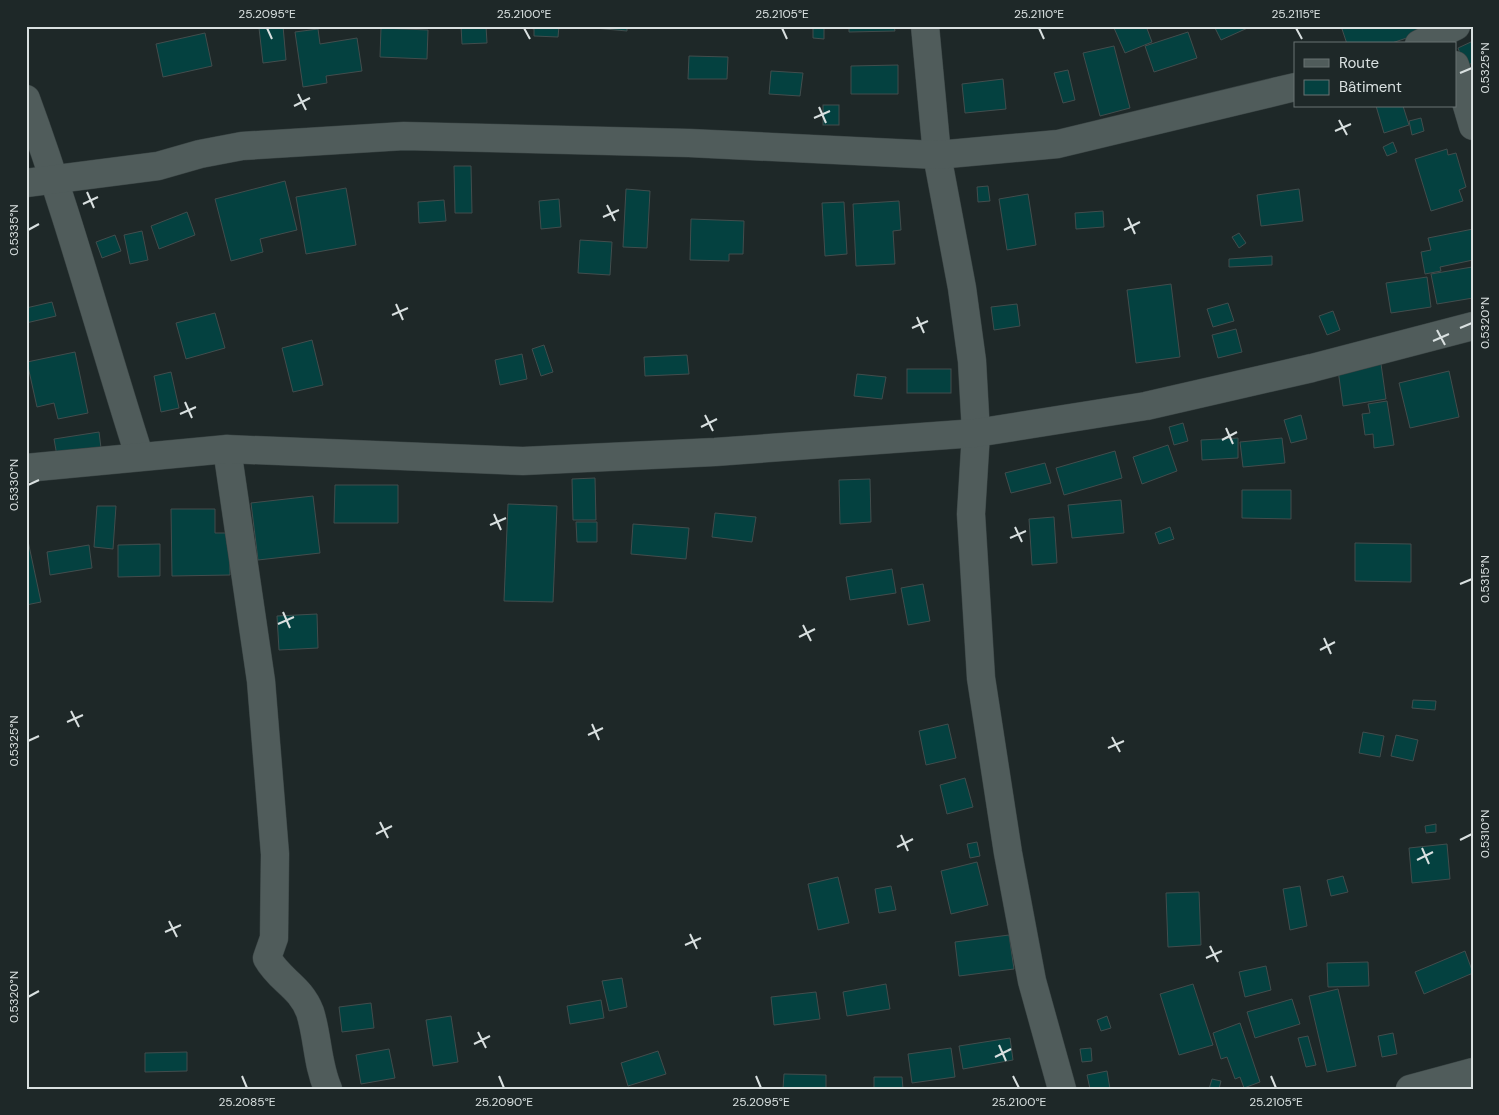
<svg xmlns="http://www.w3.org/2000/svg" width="1499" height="1115" viewBox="0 0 1499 1115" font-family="'DM Sans',sans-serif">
<rect width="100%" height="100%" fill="#1e2828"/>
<g fill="#044140" stroke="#424d4d">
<path d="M283 26 286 60 263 63 259 28Z"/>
<path d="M461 26H486L487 43 462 44Z"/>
<path d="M521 26H559L558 37 534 36V29Z"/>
<path d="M572 26H627V31Z"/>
<path d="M813 26H824V39L813 38Z"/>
<path d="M849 26H894L895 31 849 32Z"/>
<path d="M1119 26H1146L1152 42 1125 53 1114 28Z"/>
<path d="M1214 26H1252L1221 40Z"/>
<path d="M1341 26H1432L1433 29 1389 44H1347Z"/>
<path d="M381 28 428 30 427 59 380 57Z"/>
<path d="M318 29 320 44 357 38 362 71 326 76 327 83 303 87 295 32Z"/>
<path d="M1188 32 1197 58 1154 72 1145 46Z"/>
<path d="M205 33 212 66 163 77 156 44Z"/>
<path d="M1473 41V63L1465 66 1458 48Z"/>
<path d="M1114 46 1130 108 1100 116 1083 53Z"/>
<path d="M689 56 728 57 727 79H688Z"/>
<path d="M898 65V94H851V66Z"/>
<path d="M1068 70 1075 100 1063 103 1054 73Z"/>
<path d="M771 71 803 73 800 96 769 94Z"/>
<path d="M1003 79 1006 109 965 113 962 84Z"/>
<rect x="823" y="105" width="16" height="20"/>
<path d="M1376 106H1403L1409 125 1384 133Z"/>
<path d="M1421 118 1424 131 1412 135 1409 121Z"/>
<path d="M1393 142 1397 152 1387 156 1383 147Z"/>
<path d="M1447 149 1448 155 1456 153 1466 187 1459 190 1463 201 1431 211 1415 159Z"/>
<path d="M454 166H471L472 213H455Z"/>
<path d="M285 181 297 230 260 239 263 252 231 261 215 199Z"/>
<path d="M988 186 990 201 978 202 977 187Z"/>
<path d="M346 188 356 245 306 254 296 197Z"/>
<path d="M626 189 650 191 647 248 623 247Z"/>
<path d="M1299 189 1303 221 1261 226 1257 195Z"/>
<path d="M1028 194 1036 245 1007 250 999 199Z"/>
<path d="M559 199 561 227 541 229 539 201Z"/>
<path d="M444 200 446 221 419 223 418 202Z"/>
<path d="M899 201 901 230 893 231 895 264 856 266 853 204Z"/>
<path d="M844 202 847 254 825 256 822 203Z"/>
<path d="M1103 211 1104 227 1076 229 1075 213Z"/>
<path d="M187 212 195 235 159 249 151 226Z"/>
<path d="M691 219 744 221 743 254H729V261L690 260Z"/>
<path d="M1473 229V260L1440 267 1441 271 1425 274 1421 252 1431 250 1428 238Z"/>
<path d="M142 231 148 260 130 264 124 235Z"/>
<path d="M1239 233 1246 243 1239 248 1232 237Z"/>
<path d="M115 235 121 251 102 258 96 242Z"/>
<path d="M580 240 612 242 610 275 578 273Z"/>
<path d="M1272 256V265L1229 267V259Z"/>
<path d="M1472 267 1473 298 1437 304 1431 274Z"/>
<path d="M1427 277 1431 307 1391 313 1386 283Z"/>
<path d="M1171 284 1180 357 1136 363 1127 290Z"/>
<path d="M52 302 56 316 26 323V308Z"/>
<path d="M1228 303 1234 321 1213 327 1207 309Z"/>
<path d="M1017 304 1020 326 994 330 991 307Z"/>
<path d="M1333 311 1340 330 1327 335 1319 316Z"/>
<path d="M215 313 225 348 186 359 176 323Z"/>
<path d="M1236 329 1242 352 1218 358 1212 335Z"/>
<path d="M312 340 323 385 293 392 282 348Z"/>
<path d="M544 345 553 372 541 376 532 349Z"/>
<path d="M75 352 88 413 58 419 54 403 37 407 27 362Z"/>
<path d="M522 354 527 379 500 385 495 360Z"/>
<path d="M687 355 689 374 645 376 644 357Z"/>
<path d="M1381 364 1386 399 1343 406 1338 370Z"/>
<rect x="907" y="369" width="44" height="24"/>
<path d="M1449 371 1459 417 1410 428 1399 383Z"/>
<path d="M171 372 179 408 161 412 154 376Z"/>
<path d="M857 374 886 377 882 399 854 396Z"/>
<path d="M1387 401 1394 445 1374 448 1373 434 1365 435 1362 414 1370 413 1368 404Z"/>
<path d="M1301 415 1307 439 1291 443 1284 420Z"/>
<path d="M1183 423 1188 441 1174 445 1169 427Z"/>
<path d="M99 432 101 448 57 456 54 439Z"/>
<path d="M1238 438V458L1202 460 1201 440Z"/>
<path d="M1282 438 1285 463 1243 467 1240 442Z"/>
<path d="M1168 445 1177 471 1142 484 1133 457Z"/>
<path d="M1115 451 1122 478 1064 495 1056 468Z"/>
<path d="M1045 463 1051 483 1011 493 1005 473Z"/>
<path d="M595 478 596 520H573L572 479Z"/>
<path d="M870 479 871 522 840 524 839 480Z"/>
<path d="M335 485H398V523H334Z"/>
<path d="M1242 490H1291V519L1242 518Z"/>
<path d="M313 496 320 553 258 560 251 503Z"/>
<path d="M1121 500 1124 533 1072 538 1068 505Z"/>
<path d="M508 504 557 506 553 602 504 601Z"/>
<path d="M97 506H116L113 549 94 547Z"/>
<path d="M171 509H215V533H229L230 575 172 576Z"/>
<path d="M715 513 756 517 752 542 712 537Z"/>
<path d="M1054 517 1057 563 1032 565 1029 519Z"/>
<path d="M576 522H597V542H577Z"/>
<path d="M633 524 689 528 686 559 631 554Z"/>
<path d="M1170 527 1174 539 1159 544 1155 533Z"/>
<path d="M28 541 41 602 26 605V542Z"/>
<path d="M1355 543 1411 544V582L1355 581Z"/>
<path d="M160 544V576L118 577V545Z"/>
<path d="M89 545 92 568 50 575 47 552Z"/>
<path d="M892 569 896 593 850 600 846 577Z"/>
<path d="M923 584 930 621 908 625 901 588Z"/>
<path d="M317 614 318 648 279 650 277 616Z"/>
<path d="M1413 700 1436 701 1435 710 1412 708Z"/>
<path d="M948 724 956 758 926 765 919 731Z"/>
<path d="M1363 732 1384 736 1380 757 1359 753Z"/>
<path d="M1396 735 1418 740 1413 761 1391 756Z"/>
<path d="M965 778 973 807 947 814 940 785Z"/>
<path d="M1436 824V832L1426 833 1425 826Z"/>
<path d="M977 842 980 856 970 858 967 844Z"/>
<path d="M1447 844 1450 879 1412 883 1409 848Z"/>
<path d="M977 862 988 905 951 914 941 871Z"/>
<path d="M1343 876 1348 892 1331 896 1327 880Z"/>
<path d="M838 877 849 923 818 930 808 884Z"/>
<path d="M891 886 896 910 879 913 875 889Z"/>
<path d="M1300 886 1307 926 1290 930 1283 889Z"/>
<path d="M1199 892 1201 945 1168 947 1166 893Z"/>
<path d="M1009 935 1014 969 959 976 955 942Z"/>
<path d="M1465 951 1473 973 1424 994 1415 972Z"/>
<path d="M1368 962 1369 986 1328 987 1327 963Z"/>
<path d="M1266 966 1271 990 1245 997 1239 972Z"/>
<path d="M622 978 627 1007 609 1011 602 981Z"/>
<path d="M886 984 890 1009 847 1016 843 992Z"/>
<path d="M1193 984 1213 1045 1179 1055 1160 994Z"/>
<path d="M1338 989 1356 1066 1327 1072 1309 996Z"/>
<path d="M816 992 820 1019 774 1025 771 997Z"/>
<path d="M1292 999 1300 1024 1255 1038 1247 1012Z"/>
<path d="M601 1000 604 1018 570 1024 567 1006Z"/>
<path d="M371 1003 374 1028 342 1032 339 1007Z"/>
<path d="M451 1016 458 1062 433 1066 426 1020Z"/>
<path d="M1107 1016 1111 1028 1101 1031 1097 1020Z"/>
<path d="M1240 1023 1260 1082 1244 1088 1240 1077 1235 1079 1227 1057 1221 1059 1213 1033Z"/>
<path d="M1393 1033 1397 1054 1382 1057 1378 1036Z"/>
<path d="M1308 1036 1316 1065 1306 1067 1298 1038Z"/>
<path d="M1010 1038 1013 1060 963 1069 959 1046Z"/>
<path d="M951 1048 955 1077 912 1083 908 1054Z"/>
<path d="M1091 1048 1092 1061 1082 1062 1080 1049Z"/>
<path d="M389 1049 395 1078 361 1084 356 1055Z"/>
<path d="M658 1051 666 1074 628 1086 621 1063Z"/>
<path d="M187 1052V1071L145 1072V1053Z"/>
<path d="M1107 1071 1110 1089H1090L1087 1075Z"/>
<path d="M784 1074 826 1075V1089H783Z"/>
<path d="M874 1077H902L903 1089H874Z"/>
<path d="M1212 1079 1221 1081 1219 1089H1209Z"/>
</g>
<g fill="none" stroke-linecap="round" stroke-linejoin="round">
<g stroke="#394343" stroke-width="29">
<g id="street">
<path d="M925 26 937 155 962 288 972 361 976 433 971 514 981 678 1008 853 1032 981 1062 1089"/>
<path d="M1419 44 1456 26"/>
<path d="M1455 65 1473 126"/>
<path d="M26 99C69 216 101 336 139 455"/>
<path d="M26 183 158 166 200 154 242 146 404 136 689 143 937 155 1058 144 1295 87"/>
<path d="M227 449 261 681 275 854 274 938 267 958C280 981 300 986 310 1012 318 1037 317 1064 328 1089"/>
<path d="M26 468 227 449 523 461 715 452 976 433 1146 406 1312 368 1473 326"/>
<path d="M1410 1089 1473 1072"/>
</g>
</g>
<use href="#street" stroke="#505c5b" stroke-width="28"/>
</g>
<path fill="none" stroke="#d9e0e0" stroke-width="2" d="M267 28 272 39M524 28 530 39M782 28 787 39M1039 28 1044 39M1296 28 1302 39M1460 73 1472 68M298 94 306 110M294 106 310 98M819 107 826 123M814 118 830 111M1339 120 1347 135M1335 131 1351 124M87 192 94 208M83 204 98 197M607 205 615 221M603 217 619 210M1128 218 1135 234M28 230 39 224M1124 230 1140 222M396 304 403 320M392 315 408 308M917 317 924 333M912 328 928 321M1460 328 1472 323M1437 330 1445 345M1433 341 1449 334M185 402 192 418M180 414 196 407M705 415 713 431M701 427 717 419M1226 428 1233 444M1222 440 1237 432M28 485 39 480M494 514 501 530M490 525 506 518M1015 527 1022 542M1010 538 1026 531M1460 584 1472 579M283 612 290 628M278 624 294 617M803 625 811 641M799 637 815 629M1324 638 1331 654M1320 650 1335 642M71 711 79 727M67 722 83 715M592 724 599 740M588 735 603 728M1112 737 1120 752M28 741 39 736M1108 748 1124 741M380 822 388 838M376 834 392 826M901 835 908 851M1460 840 1472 834M897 847 913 839M1422 848 1429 864M1417 860 1433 852M169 921 177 937M165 932 181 925M690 934 697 949M685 945 701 938M1210 946 1218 962M1206 958 1222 951M28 997 39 991M478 1032 486 1048M474 1044 490 1036M999 1045 1006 1061M995 1057 1011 1049M242 1076 247 1088M499 1076 504 1088M756 1076 761 1088M1013 1076 1019 1088M1271 1076 1276 1088"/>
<rect width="1499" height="1115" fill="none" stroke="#1e2828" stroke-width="55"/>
<rect x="1294" y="42" width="162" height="65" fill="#1e2828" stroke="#697272"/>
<rect x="1304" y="59" width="25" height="8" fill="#505c5b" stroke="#697272"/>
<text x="1339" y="68" font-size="15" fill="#d9e0e0">Route</text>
<rect x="1304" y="80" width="25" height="15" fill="#044140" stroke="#697272"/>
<text x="1339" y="92" font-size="15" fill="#d9e0e0">Bâtiment</text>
<rect x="28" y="28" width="1444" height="1060" fill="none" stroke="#d9e0e0" stroke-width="2"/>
<g font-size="12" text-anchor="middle" fill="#d9e0e0">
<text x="267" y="18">25.2095°E</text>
<text x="524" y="18">25.2100°E</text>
<text x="782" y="18">25.2105°E</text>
<text x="1039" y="18">25.2110°E</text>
<text x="1296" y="18">25.2115°E</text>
<text transform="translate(1485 68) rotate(-90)" y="4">0.5325°N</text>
<text transform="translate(14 230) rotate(-90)" y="4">0.5335°N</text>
<text transform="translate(1485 323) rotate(-90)" y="4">0.5320°N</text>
<text transform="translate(14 485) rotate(-90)" y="4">0.5330°N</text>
<text transform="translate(1485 579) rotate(-90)" y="4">0.5315°N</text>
<text transform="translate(14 741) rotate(-90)" y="4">0.5325°N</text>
<text transform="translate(1485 834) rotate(-90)" y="4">0.5310°N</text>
<text transform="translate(14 997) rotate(-90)" y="4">0.5320°N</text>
<text x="247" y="1106">25.2085°E</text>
<text x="504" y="1106">25.2090°E</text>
<text x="761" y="1106">25.2095°E</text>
<text x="1019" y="1106">25.2100°E</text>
<text x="1276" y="1106">25.2105°E</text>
</g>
</svg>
